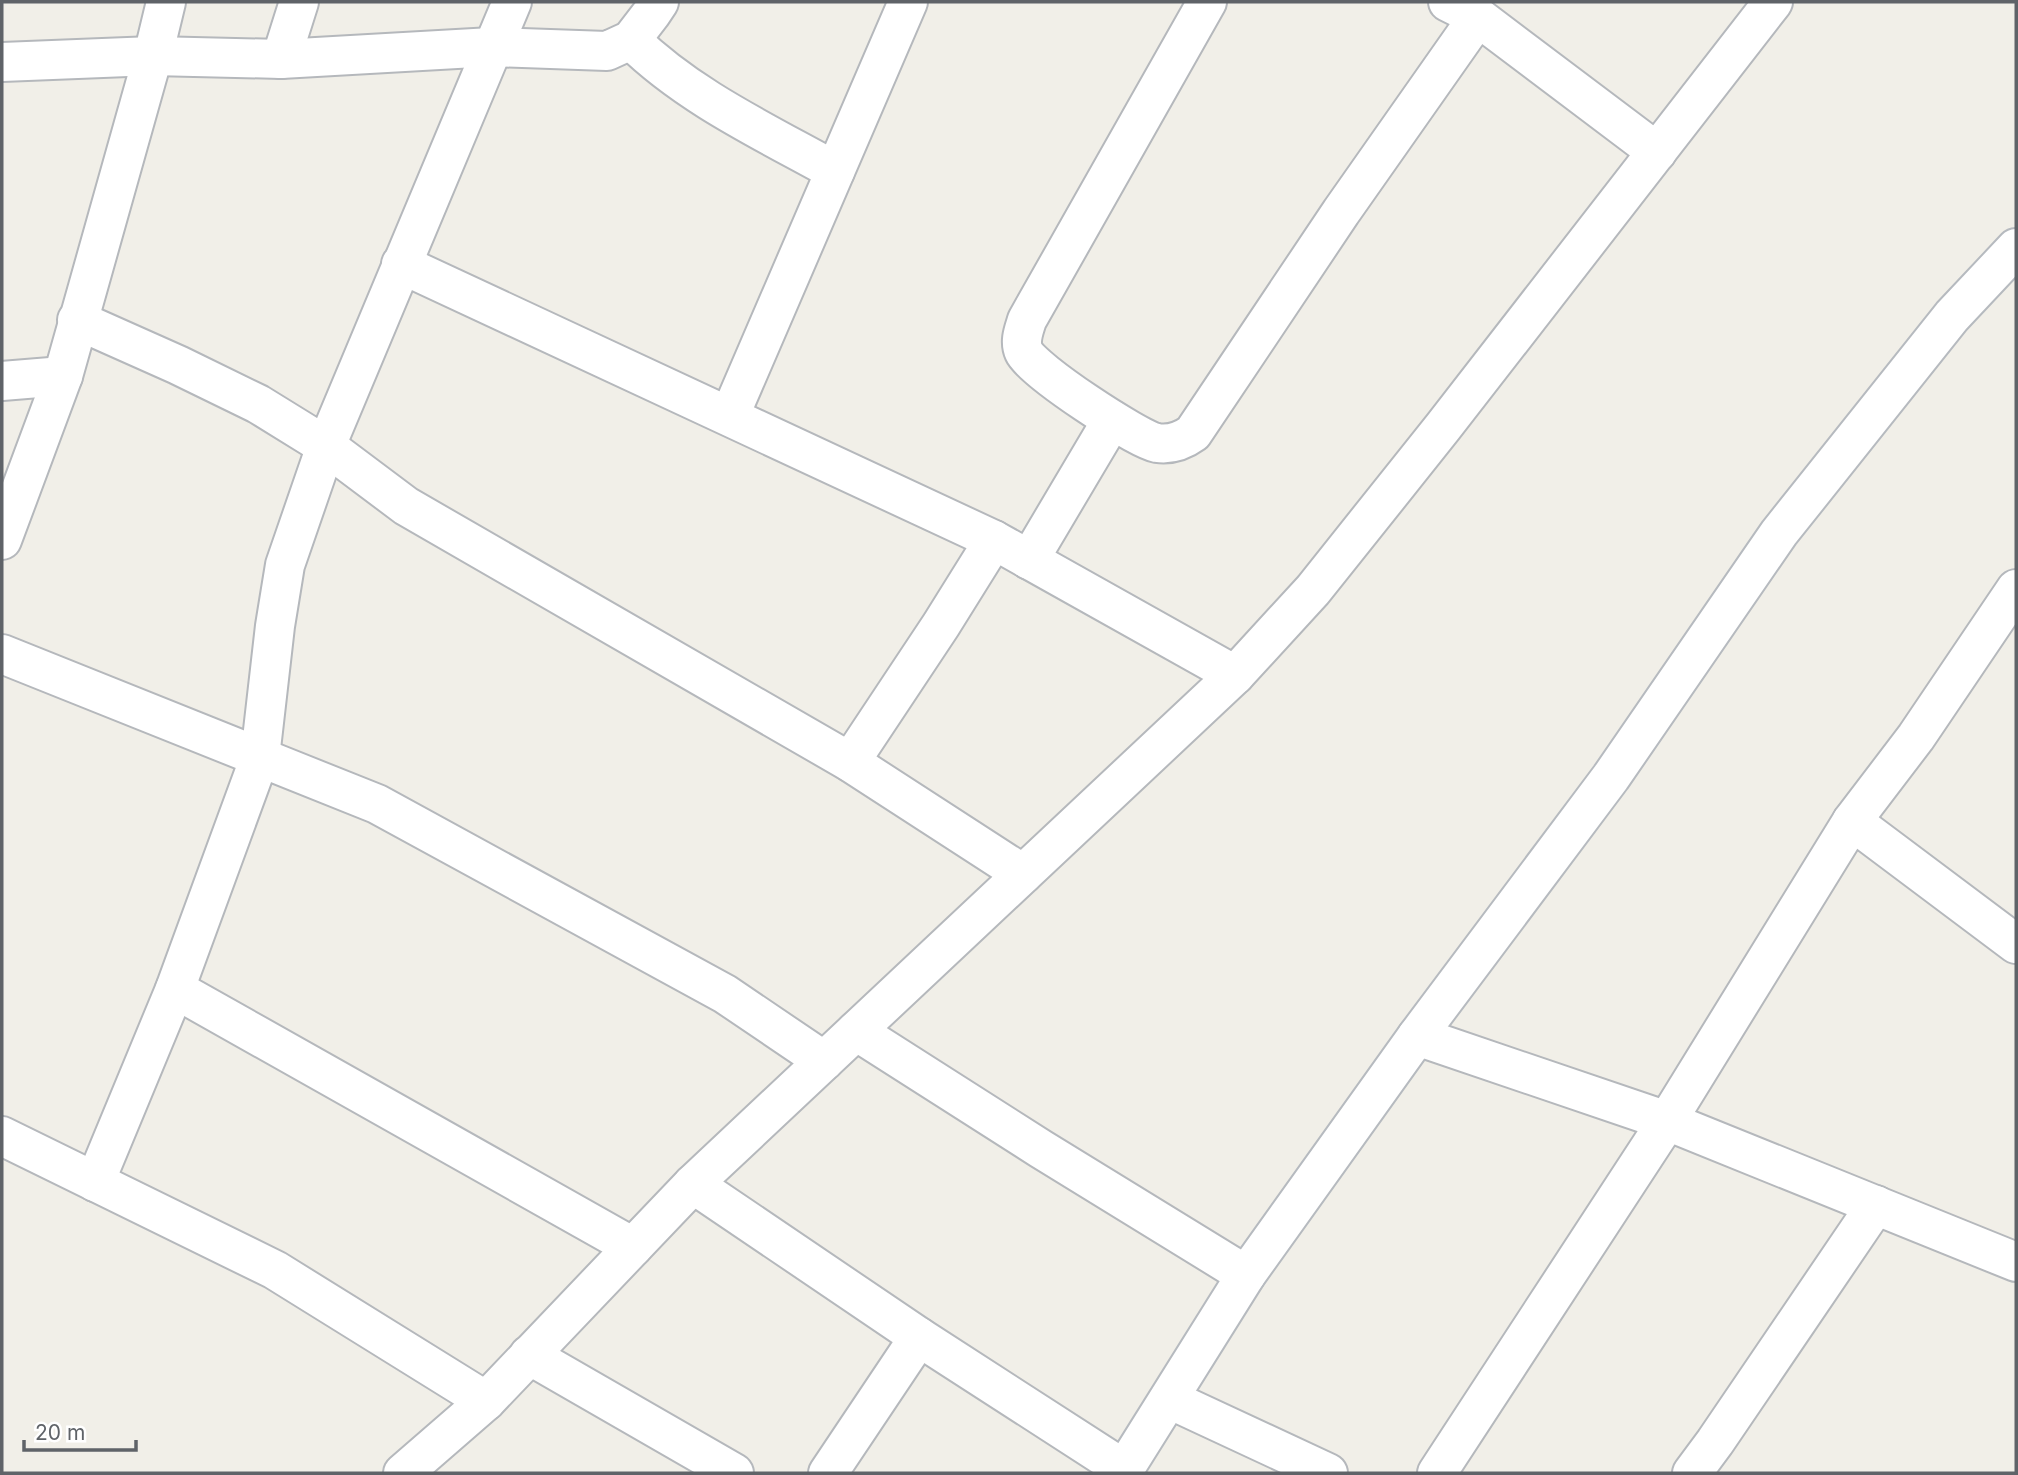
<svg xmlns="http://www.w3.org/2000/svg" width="2018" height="1475" viewBox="0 0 2018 1475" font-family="Inter,sans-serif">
<rect width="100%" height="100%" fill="#f1efe8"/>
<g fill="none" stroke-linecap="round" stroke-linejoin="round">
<g stroke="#b5b8bc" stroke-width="42">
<g id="minor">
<path d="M1207 2 1027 320C1024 330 1019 341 1024 352 1032 370 1137 439 1157 443 1171 445 1182 441 1193 433L1341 212 1478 17"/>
<path d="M1448 2 1478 17 1657 152"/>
<path d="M631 40C689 97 765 132 835 171"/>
<path d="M281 59 299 2"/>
<path d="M2 62 153 56 281 59 492 47 607 51 631 40 651 14 659 2"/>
<path d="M401 264 994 540 1235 675"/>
<path d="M77 320 178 365 258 404 326 446 406 506 850 762 1023 874"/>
<path d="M2 381 63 376"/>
<path d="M730 415 908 2"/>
<path d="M2 540 63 376 153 56 166 2"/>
<path d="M1029 560 1112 420"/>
<path d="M2 654 377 804 725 994 824 1061"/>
<path d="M850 762 941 625 994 540"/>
<path d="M1852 821 2016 944"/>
<path d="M175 989 633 1247"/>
<path d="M856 1031 1041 1149 1246 1275"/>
<path d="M1417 1036 1667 1121 2016 1262"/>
<path d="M2 1136 275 1270 486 1401"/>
<path d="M95 1182 175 989 260 757 275 626 285 565 326 446 512 2"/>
<path d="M693 1184 919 1337 1125 1470"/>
<path d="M529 1355 734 1473"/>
<path d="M1169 1399 1328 1473"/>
<path d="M403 1473 486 1401 693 1184 1235 675 1313 590 1443 427 1773 2"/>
<path d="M828 1473 919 1337"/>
<path d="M1437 1473 1667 1121 1852 821 1916 737 2016 589"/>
<path d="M1692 1473 1715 1442 1876 1205"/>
</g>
</g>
<g stroke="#b6babf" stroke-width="42">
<path id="secondary" d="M1122 1473 1246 1275 1417 1036 1611 777 1779 533 1952 316 2016 248"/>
</g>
<use href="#minor" stroke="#fff" stroke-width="38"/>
<use href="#secondary" stroke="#fff" stroke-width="38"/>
</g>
<rect width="2018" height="1475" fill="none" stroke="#5f6368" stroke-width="7"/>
<path d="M24 1440v10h112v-10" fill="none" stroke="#5f6368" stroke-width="3.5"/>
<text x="35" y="1440" font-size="21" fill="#5f6368" stroke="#ffffff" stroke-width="5" paint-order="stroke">20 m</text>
</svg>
